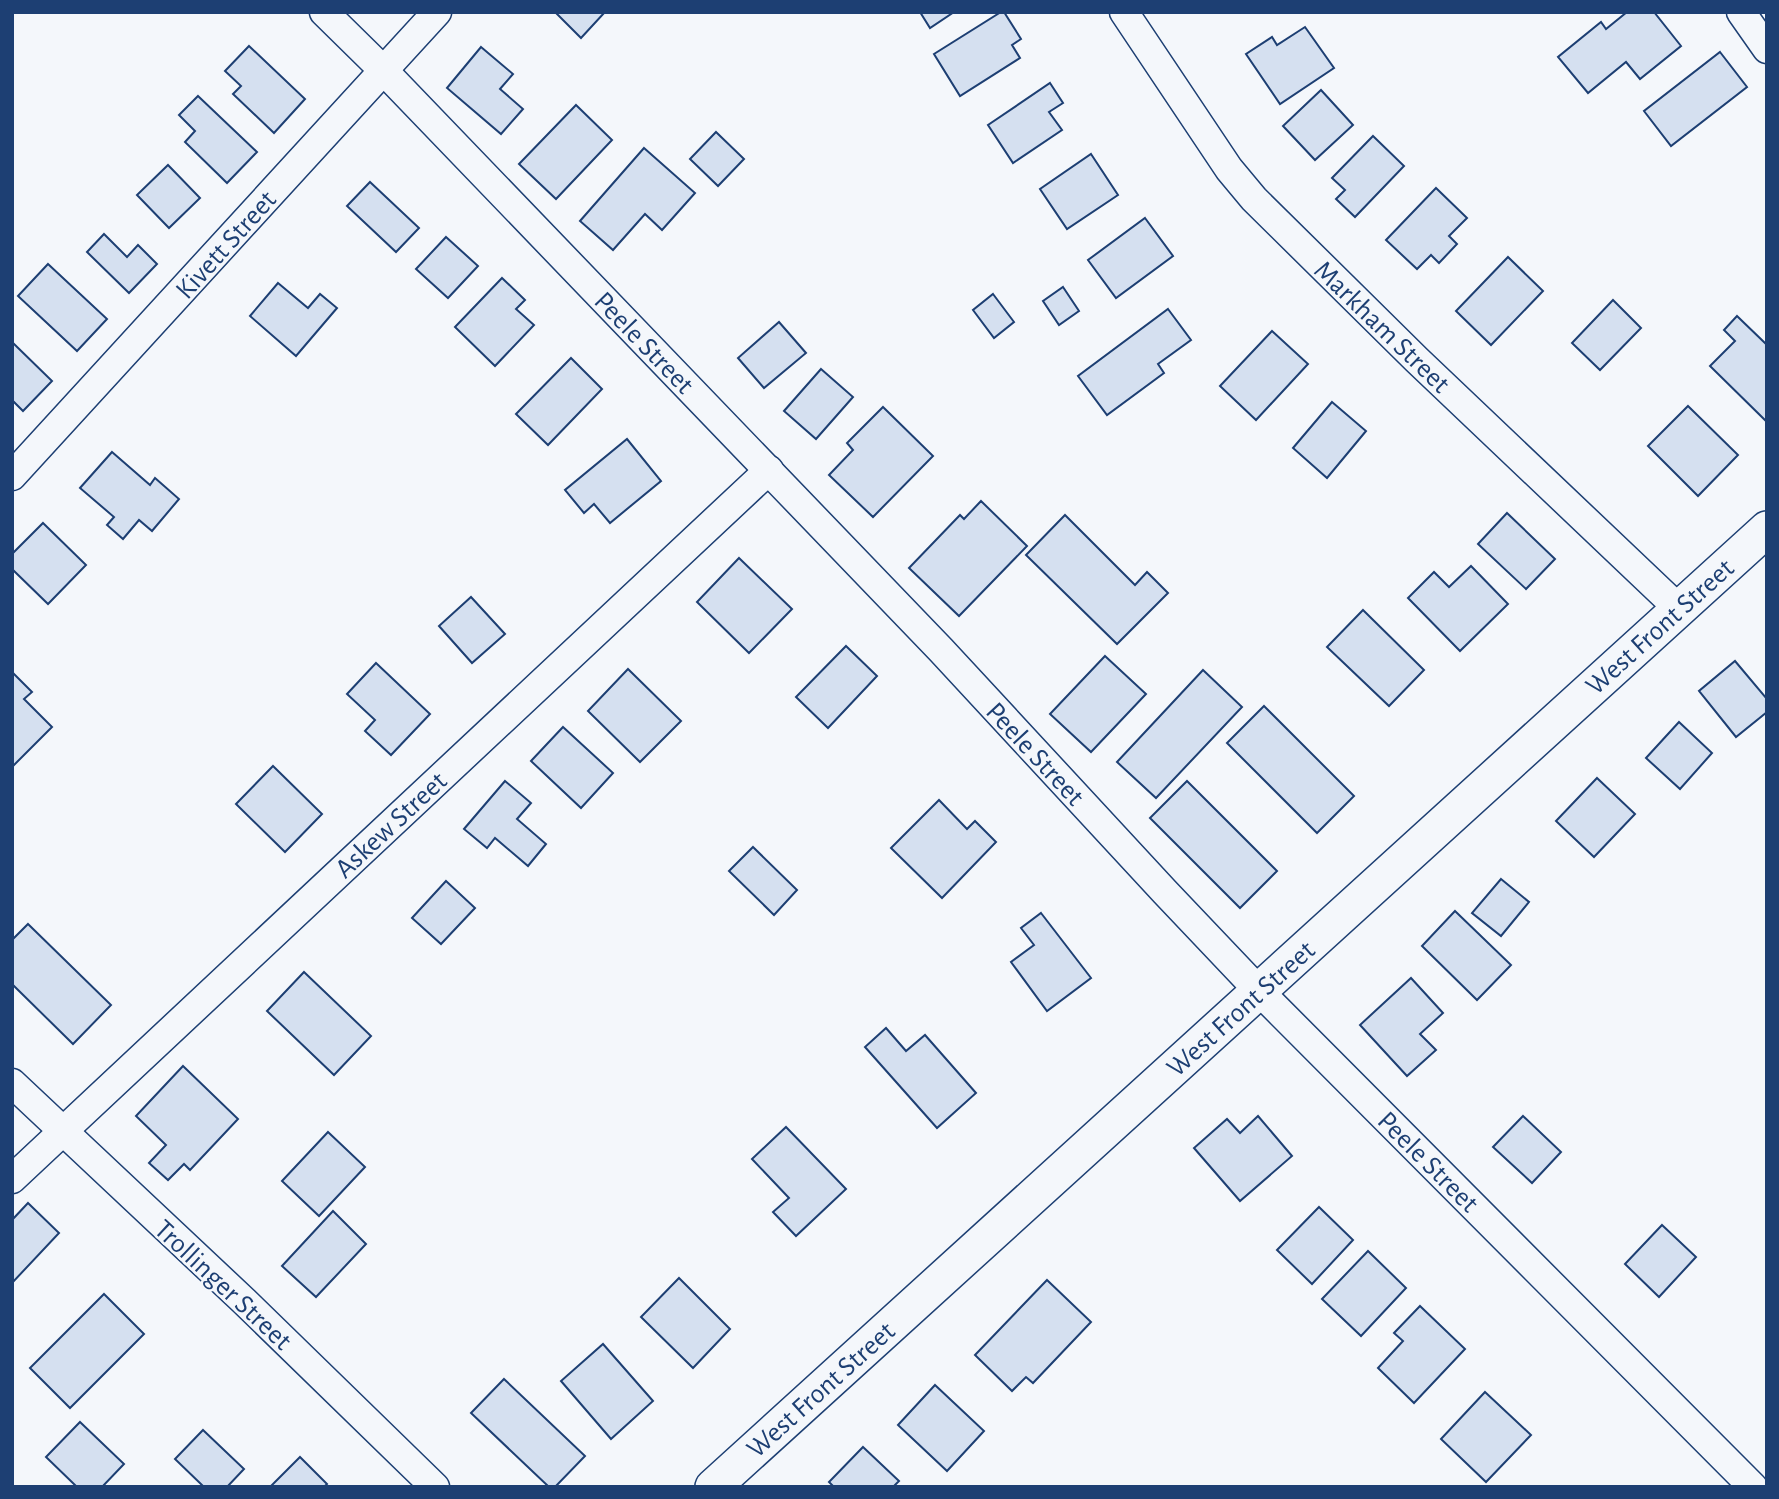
<svg xmlns="http://www.w3.org/2000/svg" width="1779" height="1499" viewBox="0 0 1779 1499" font-family="'Alegreya Sans',sans-serif">
<rect width="100%" height="100%" fill="#f4f7fb"/>
<g fill="#d5e0f0" stroke="#1d3f73" stroke-width="2">
<path d="M555 12H605L581 38Z"/>
<path d="M920 12H954L930 28Z"/>
<path d="M1001 12H1004L1021 39 1012 45 1020 58 960 96 934 54Z"/>
<path d="M1627 12H1654L1681 46 1640 79 1626 62 1588 93 1558 57 1601 22 1606 29Z"/>
<path d="M1305 27 1334 68 1280 104 1246 54 1272 37 1277 45Z"/>
<path d="M249 46 305 99 274 133 233 94 241 86 225 71Z"/>
<path d="M481 47 513 74 500 89 523 109 501 134 447 88Z"/>
<path d="M1720 52 1747 87 1671 146 1644 111Z"/>
<path d="M1050 83 1063 103 1049 112 1062 130 1013 163 988 125Z"/>
<path d="M1321 90 1353 125 1315 160 1283 126Z"/>
<path d="M198 96 257 152 227 183 185 142 195 131 179 115Z"/>
<path d="M576 105 612 140 556 199 519 164Z"/>
<path d="M716 132 744 159 718 186 690 159Z"/>
<path d="M1373 136 1404 166 1355 217 1336 199 1345 190 1332 178Z"/>
<path d="M644 148 695 193 662 230 645 214 613 250 580 221Z"/>
<path d="M1091 154 1118 195 1067 229 1040 189Z"/>
<path d="M168 165 200 198 169 228 137 195Z"/>
<path d="M370 182 419 228 396 252 347 206Z"/>
<path d="M1436 188 1467 218 1449 236 1457 244 1439 263 1431 255 1417 269 1386 240Z"/>
<path d="M1145 218 1173 256 1116 298 1088 260Z"/>
<path d="M104 234 127 257 138 245 157 264 129 293 87 252Z"/>
<path d="M446 237 478 266 448 298 416 269Z"/>
<path d="M1508 257 1543 291 1491 345 1456 311Z"/>
<path d="M48 264 107 319 77 351 18 296Z"/>
<path d="M502 278 525 300 516 309 534 325 495 366 455 327Z"/>
<path d="M278 283 308 308 320 294 337 308 296 356 250 316Z"/>
<path d="M1063 287 1079 311 1059 325 1043 301Z"/>
<path d="M993 294 1014 322 994 338 973 310Z"/>
<path d="M1613 300 1641 328 1600 370 1572 343Z"/>
<path d="M1168 309 1191 340 1158 364 1164 373 1107 415 1078 376Z"/>
<path d="M1737 316 1767 345V422L1710 366 1735 341 1724 330Z"/>
<path d="M779 322 806 353 764 388 738 358Z"/>
<path d="M1272 331 1308 364 1256 420 1220 386Z"/>
<path d="M12 342 52 381 23 411 12 400Z"/>
<path d="M571 358 602 389 548 445 516 414Z"/>
<path d="M821 369 853 397 816 439 784 411Z"/>
<path d="M1332 402 1366 431 1327 478 1293 448Z"/>
<path d="M1688 406 1738 455 1698 496 1648 446Z"/>
<path d="M883 407 933 456 873 517 829 475 853 450 847 443Z"/>
<path d="M627 439 661 481 610 523 594 504 584 513 565 490Z"/>
<path d="M112 452 150 485 155 478 179 499 152 531 139 520 123 539 107 525 114 517 80 488Z"/>
<path d="M981 501 1027 546 959 616 909 568 960 515 964 519Z"/>
<path d="M1507 513 1555 559 1526 589 1478 544Z"/>
<path d="M1065 515 1135 585 1147 572 1168 593 1117 644 1026 555Z"/>
<path d="M43 523 86 565 48 604 12 569V554Z"/>
<path d="M739 558 792 609 749 653 697 602Z"/>
<path d="M1471 566 1508 604 1460 651 1408 598 1434 572 1449 587Z"/>
<path d="M471 597 505 634 472 663 439 626Z"/>
<path d="M1363 610 1424 670 1389 706 1327 647Z"/>
<path d="M846 646 877 676 828 728 796 697Z"/>
<path d="M1105 656 1146 694 1091 752 1050 714Z"/>
<path d="M1735 661 1767 699V712L1736 737 1699 691Z"/>
<path d="M376 663 430 714 391 755 365 731 375 720 347 694Z"/>
<path d="M628 669 681 721 640 762 588 711Z"/>
<path d="M1203 670 1242 707 1156 798 1117 762Z"/>
<path d="M14 674 32 692 24 699 52 727 12 767V676Z"/>
<path d="M1264 706 1354 796 1317 833 1227 743Z"/>
<path d="M1679 722 1712 753 1680 789 1646 758Z"/>
<path d="M563 727 613 773 581 808 531 761Z"/>
<path d="M273 766 322 814 285 852 236 804Z"/>
<path d="M1597 778 1635 814 1594 857 1556 821Z"/>
<path d="M505 781 531 803 517 819 546 844 528 866 495 838 487 848 464 829Z"/>
<path d="M1187 781 1277 871 1240 908 1150 818Z"/>
<path d="M939 800 967 829 975 821 996 842 942 898 891 848Z"/>
<path d="M753 847 797 890 774 915 729 871Z"/>
<path d="M1501 879 1529 902 1501 936 1472 913Z"/>
<path d="M446 881 475 908 441 944 412 918Z"/>
<path d="M1455 911 1511 965 1477 1000 1422 946Z"/>
<path d="M1041 913 1091 978 1047 1011 1011 962 1034 945 1021 928Z"/>
<path d="M28 924 111 1005 73 1044 12 984V940Z"/>
<path d="M304 972 371 1036 334 1075 267 1011Z"/>
<path d="M1411 978 1443 1013 1420 1034 1436 1050 1407 1076 1360 1025Z"/>
<path d="M886 1028 906 1051 925 1035 976 1093 937 1128 865 1047Z"/>
<path d="M183 1066 238 1119 190 1170 184 1164 168 1180 149 1163 166 1145 136 1116Z"/>
<path d="M1258 1116 1292 1156 1240 1201 1194 1148 1227 1119 1240 1133Z"/>
<path d="M1523 1116 1561 1152 1532 1183 1493 1147Z"/>
<path d="M786 1127 846 1189 796 1236 773 1212 789 1198 752 1159Z"/>
<path d="M328 1132 365 1167 319 1216 282 1181Z"/>
<path d="M28 1203 59 1233 12 1283V1220Z"/>
<path d="M1319 1207 1353 1240 1312 1284 1277 1250Z"/>
<path d="M333 1211 366 1244 316 1297 282 1266Z"/>
<path d="M1662 1225 1696 1257 1659 1297 1625 1264Z"/>
<path d="M1368 1251 1406 1288 1361 1336 1322 1299Z"/>
<path d="M679 1278 730 1329 693 1368 641 1317Z"/>
<path d="M1047 1280 1091 1322 1033 1383 1026 1377 1012 1391 975 1355Z"/>
<path d="M104 1294 144 1334 70 1408 30 1368Z"/>
<path d="M1420 1306 1465 1349 1414 1403 1378 1368 1403 1341 1394 1333Z"/>
<path d="M603 1344 653 1401 611 1439 561 1381Z"/>
<path d="M504 1379 585 1456 555 1487H549L471 1413Z"/>
<path d="M935 1385 984 1431 947 1471 898 1425Z"/>
<path d="M1485 1392 1531 1435 1486 1482 1441 1439Z"/>
<path d="M80 1422 124 1464 102 1487H77L46 1457Z"/>
<path d="M203 1430 244 1469 227 1487H204L175 1459Z"/>
<path d="M863 1447 899 1481 893 1487H834L829 1482Z"/>
<path d="M300 1457 327 1484 324 1487H270Z"/>
</g>
<g fill="none" stroke-linecap="round" stroke-linejoin="round">
<g stroke="#1d3f73" stroke-width="31">
<g id="minor">
<path d="M324 12 383 70 941 650 1165 892 1259 991 1753 1487"/>
<path d="M1124 12 1229 169 1254 199 1417 360 1679 609"/>
<path d="M1741 12 1767 49"/>
<path d="M12 476 437 12"/>
<path d="M12 1083 245 1302 435 1487"/>
<path d="M12 1179 769 470"/>
</g>
</g>
<g stroke="#1d3f73" stroke-width="38">
<path id="tertiary" d="M713 1487 1767 529"/>
</g>
<use href="#minor" stroke="#f4f7fb" stroke-width="28"/>
<use href="#tertiary" stroke="#f4f7fb" stroke-width="35"/>
</g>
<g text-anchor="middle" stroke-width="5" stroke-linejoin="round" paint-order="stroke">
<g font-size="28" fill="#1d3f73" stroke="#f4f7fb">
<text transform="translate(225 244) rotate(-48)" y="10">Kivett Street</text>
<text transform="translate(1383 326) rotate(44)" y="10">Markham Street</text>
<text transform="translate(645 342) rotate(46)" y="10">Peele Street</text>
<text transform="translate(1659 626) rotate(-42)" y="10">West Front Street</text>
<text transform="translate(1036 753) rotate(47)" y="10">Peele Street</text>
<text transform="translate(390 824) rotate(-43)" y="10">Askew Street</text>
<text transform="translate(1240 1008) rotate(-42)" y="10">West Front Street</text>
<text transform="translate(1429 1161) rotate(45)" y="10">Peele Street</text>
<text transform="translate(224 1284) rotate(43)" y="10">Trollinger Street</text>
<text transform="translate(820 1389) rotate(-42)" y="10">West Front Street</text>
</g>
</g>
<rect width="1779" height="1499" fill="none" stroke="#1d3f73" stroke-width="28"/>
</svg>
